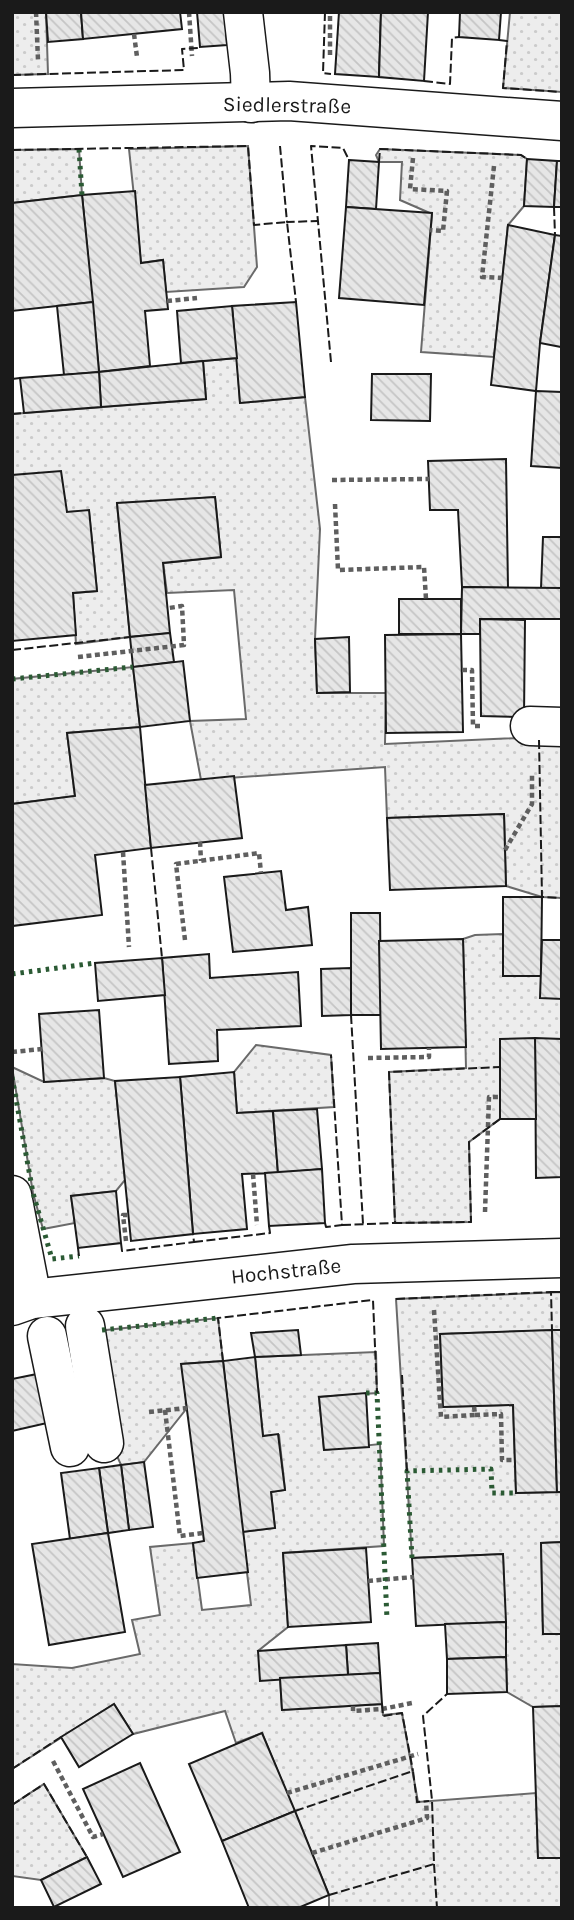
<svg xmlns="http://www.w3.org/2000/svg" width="574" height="1920" viewBox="0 0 574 1920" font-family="Karla,sans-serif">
<defs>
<pattern id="garden-dots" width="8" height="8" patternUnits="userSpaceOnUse" patternTransform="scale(1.75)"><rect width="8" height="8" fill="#ededed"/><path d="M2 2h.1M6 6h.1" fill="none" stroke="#cbcbcb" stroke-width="1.8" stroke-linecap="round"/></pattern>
<pattern id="building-back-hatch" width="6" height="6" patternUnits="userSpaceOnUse" patternTransform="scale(1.75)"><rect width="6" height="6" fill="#e6e6e6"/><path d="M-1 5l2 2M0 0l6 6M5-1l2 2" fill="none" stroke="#c5c5c5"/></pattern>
</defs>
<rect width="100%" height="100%" fill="#fff"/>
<g fill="url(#garden-dots)" stroke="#6a6a6a" stroke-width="2">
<path d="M12 12H46L48 74 12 75Z"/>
<path d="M510 12H562V92L503 88Z"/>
<path d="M248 146 257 267 244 287 166 292 163 260 141 263 129 149Z"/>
<path d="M79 149 82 195 12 203V150Z"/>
<path d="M380 149 521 155 527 159 524 206 508 225 494 357 421 352 432 214 400 200 402 162H379L376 155Z"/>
<path d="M237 358 240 403 305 397 320 529 315 639 317 693H386L385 744 562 736V898L542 897 506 886 504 814 387 818 385 767 201 780 190 721 246 719 234 590 167 593 163 563 221 557 215 497 117 504 130 637 76 644 73 593 97 591 89 511 67 512 12 475V414L206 399 203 361Z"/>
<path d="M133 667 140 727 67 733 75 796 12 804V679Z"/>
<path d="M503 934 562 999V1039H500V1119L469 1142 471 1222 395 1223 389 1072 466 1068 463 939 475 935Z"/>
<path d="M256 1045 331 1055 334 1107 237 1113 234 1072Z"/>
<path d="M12 1067 44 1082 104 1078 115 1081 125 1180 116 1191 71 1196 75 1223 43 1229 33 1193Z"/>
<path d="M562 1292V1330L440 1334 443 1407 513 1405 516 1493 562 1492V1542L541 1543 543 1634H562V1706L533 1707 507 1692 503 1554 412 1558 396 1299Z"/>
<path d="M218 1318 223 1361 182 1364 187 1408 144 1462 121 1465 100 1418 88 1332Z"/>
<path d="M376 1352 377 1393 319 1397 324 1450 380 1444 384 1546 283 1553 288 1627 258 1651 280 1678 282 1710 382 1704 383 1715 402 1713 418 1802 536 1793 538 1858H562V1908H329V1895L262 1733 236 1743 225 1711 133 1734 114 1704 12 1769V1664L72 1668 140 1654 132 1620 160 1615 150 1547 193 1543 202 1610 251 1605 242 1532 275 1528 271 1492 285 1490 279 1435 263 1436 255 1357Z"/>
<path d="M44 1784 87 1857 41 1880 12 1876V1805Z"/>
</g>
<g fill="url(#building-back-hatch)" stroke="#1a1a1a" stroke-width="2">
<path d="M46 12H81L83 39 48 42Z"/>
<path d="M81 12H180L182 29 83 39Z"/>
<path d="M197 12H225L227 45 200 47Z"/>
<path d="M339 12H381L379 77 335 74Z"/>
<path d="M381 12H428L424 81 379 77Z"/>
<path d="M460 12H501L499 40 459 37Z"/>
<path d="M527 159 557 161 554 207 524 206Z"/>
<path d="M349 160 379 162 376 209 346 207Z"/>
<path d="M557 161H562V207H554Z"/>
<path d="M135 191 141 263 163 260 168 309 145 311 150 366 99 372 82 195Z"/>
<path d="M82 195 93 302 12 311V203Z"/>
<path d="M346 207 432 213 424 305 339 298Z"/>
<path d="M508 225 555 235 540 343 536 391 491 385Z"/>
<path d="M555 235 562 236 561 347 540 343Z"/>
<path d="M93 302 99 372 64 375 57 306Z"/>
<path d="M296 302 305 397 240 403 232 306Z"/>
<path d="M232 306 237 358 181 363 177 311Z"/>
<path d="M203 361 206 399 101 407 99 372Z"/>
<path d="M99 372 101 407 24 413 20 378Z"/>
<path d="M372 374H431L430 421 371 420Z"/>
<path d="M536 391 562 392V468L531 466Z"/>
<path d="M506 459 508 588 462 587 458 510H430L428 461Z"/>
<path d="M61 471 67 512 89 510 97 591 73 593 76 635 12 641V475Z"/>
<path d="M215 497 221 557 163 563 170 633 130 637 117 503Z"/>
<path d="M543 537H562V588H541Z"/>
<path d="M462 587 562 588V619H480V634H461Z"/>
<rect x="399" y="599" width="62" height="35"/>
<path d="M480 619 525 620 524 717 481 716Z"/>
<path d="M170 633 174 662 133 667 130 637Z"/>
<path d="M461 634 463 732 386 733 385 635Z"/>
<path d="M349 637 350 692 317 693 315 639Z"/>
<path d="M183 661 190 721 140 727 133 667Z"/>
<path d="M140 727 151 848 95 855 102 915 12 926V804L75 796 67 733Z"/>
<path d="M234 776 242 838 151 848 145 785Z"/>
<path d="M504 814 506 886 390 890 387 818Z"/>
<path d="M281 871 286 910 308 907 312 945 233 952 224 877Z"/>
<path d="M503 897H542L541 976H503Z"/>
<path d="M351 913H380L381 1015H351Z"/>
<path d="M463 939 466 1047 381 1049 379 941Z"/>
<path d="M542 940H562V999L540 998Z"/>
<path d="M209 954 210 978 298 972 301 1026 217 1030 218 1061 169 1064 162 958Z"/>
<path d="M162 958 165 995 98 1001 95 963Z"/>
<path d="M351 968V1015L322 1016 321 969Z"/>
<path d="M99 1010 104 1078 44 1082 39 1014Z"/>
<path d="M535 1038 562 1039V1177L536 1178Z"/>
<path d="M535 1038 536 1119H500V1039Z"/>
<path d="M234 1072 237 1113 273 1111 278 1173 242 1174 247 1229 193 1234 180 1077Z"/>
<path d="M180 1077 193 1234 131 1241 115 1081Z"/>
<path d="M317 1109 322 1169 278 1173 273 1111Z"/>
<path d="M322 1169 325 1223 269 1226 265 1173Z"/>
<path d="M116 1191 121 1243 78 1248 71 1196Z"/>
<path d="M298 1330 301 1355 255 1357 251 1333Z"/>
<path d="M552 1330 557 1492 516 1493 513 1405 443 1407 440 1334Z"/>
<path d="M552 1330H562V1492H557Z"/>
<path d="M255 1357 263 1436 278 1434 285 1490 271 1492 275 1528 242 1532 223 1361Z"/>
<path d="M223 1361 248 1572 197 1578 193 1543 204 1541 181 1364Z"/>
<path d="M37 1374 47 1423 12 1431V1379Z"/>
<path d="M366 1393 369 1447 324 1450 319 1397Z"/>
<path d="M144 1462 153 1527 129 1530 121 1465Z"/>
<path d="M121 1465 129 1530 108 1533 99 1468Z"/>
<path d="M99 1468 108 1533 70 1539 61 1473Z"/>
<path d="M108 1533 125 1632 49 1645 32 1544Z"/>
<path d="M562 1542V1634H543L541 1543Z"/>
<path d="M366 1548 371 1622 288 1627 283 1553Z"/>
<path d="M503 1554 506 1622 416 1626 412 1558Z"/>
<path d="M506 1622V1657L447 1659 445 1624Z"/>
<path d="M378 1643 380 1673 348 1675 346 1645Z"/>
<path d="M346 1645 348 1675 260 1681 258 1651Z"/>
<path d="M506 1657 507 1692 447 1694V1659Z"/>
<path d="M380 1673 382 1704 282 1710 280 1678Z"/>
<path d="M114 1704 133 1734 79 1767 61 1737Z"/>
<path d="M562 1706V1858H538L533 1707Z"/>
<path d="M262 1733 295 1811 222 1841 189 1764Z"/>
<path d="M140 1763 180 1852 123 1877 83 1789Z"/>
<path d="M295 1811 329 1895 298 1908H249L222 1841Z"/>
<path d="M87 1857 101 1884 54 1907 41 1880Z"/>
</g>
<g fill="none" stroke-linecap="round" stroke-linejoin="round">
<g stroke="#1a1a1a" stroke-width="41">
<g id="minor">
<path d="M243 12 250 73 251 103"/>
<path d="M12 108 289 101 562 121"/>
<path d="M530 726 562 727"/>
<path d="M12 1195 32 1299"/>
<path d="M12 1306 32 1299 353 1264 562 1258"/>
<path d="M85 1326 104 1443"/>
<path d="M47 1336 70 1447"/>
</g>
</g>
<g stroke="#5f5f5f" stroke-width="4.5" stroke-dasharray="5 3.5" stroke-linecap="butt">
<path d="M36 12 38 60"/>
<path d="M189 12 192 56"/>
<path d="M134 34 137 57"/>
<path d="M330 55V12"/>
<path d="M413 158 410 189 447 191 443 231 430 230"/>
<path d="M494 166 482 277 502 278"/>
<path d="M167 301 197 298"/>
<path d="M332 480 429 479"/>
<path d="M335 504 338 570 424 567 426 599"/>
<path d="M78 657 184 645 182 606 169 608"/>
<path d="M462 670H472L473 726H482"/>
<path d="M200 842 201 861"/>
<path d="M505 850 532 804V774"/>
<path d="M123 852 129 947"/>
<path d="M185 940 176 864 259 853 261 873"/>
<path d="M12 1052 42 1049"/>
<path d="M368 1058 429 1057V1048"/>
<path d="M253 1174 257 1225"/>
<path d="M485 1212 489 1097H500"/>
<path d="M126 1241 123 1215H128"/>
<path d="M434 1310 441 1417 475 1415 474 1406"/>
<path d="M165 1410 180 1536 203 1533"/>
<path d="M149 1412 187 1408"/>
<path d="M475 1415 501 1414 502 1460H515"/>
<path d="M368 1581 414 1577"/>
<path d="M353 1706V1711L382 1709 412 1703"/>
<path d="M53 1761 93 1837 103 1834"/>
<path d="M287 1793 418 1754"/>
<path d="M312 1853 427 1818 426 1801"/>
</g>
<use href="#minor" stroke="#fff" stroke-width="38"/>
<g stroke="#2b5a34" stroke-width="5" stroke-dasharray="3.5 5" stroke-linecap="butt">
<path d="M79 149 82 195"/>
<path d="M12 679 133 667"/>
<path d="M12 974 95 963"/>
<path d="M12 1077 33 1193 52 1259 79 1256"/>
<path d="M102 1330 218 1318"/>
<path d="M366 1393H377L387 1619"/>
<path d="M412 1558 407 1471 491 1469 492 1493H516"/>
</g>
<g stroke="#1a1a1a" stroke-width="2" stroke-dasharray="9 3.5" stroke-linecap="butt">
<path d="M325 12 323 73 331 74"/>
<path d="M499 40 507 41 503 88 562 92"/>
<path d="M12 75 184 70 182 49 200 48"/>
<path d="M424 81 450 84 452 38 459 37"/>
<path d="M280 146 287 222 318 221"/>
<path d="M12 150 248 146 254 225 287 222 296 302"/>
<path d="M379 162 380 149 521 155 527 159"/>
<path d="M554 207 555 235"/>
<path d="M331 362 311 146 343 148 349 160"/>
<path d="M12 379 20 378"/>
<path d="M12 414 24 413"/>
<path d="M12 650 130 637"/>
<path d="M539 740 542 897 562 898"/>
<path d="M151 848 162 958"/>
<path d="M351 1015 363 1224"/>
<path d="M500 1119 469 1142 471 1222 395 1223 389 1072 501 1067"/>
<path d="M325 1223 326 1227 342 1225 331 1055"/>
<path d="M342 1225 395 1223"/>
<path d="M194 1242 270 1233 269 1226"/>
<path d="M121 1243 122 1251 194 1242 193 1234"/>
<path d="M78 1248 79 1256"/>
<path d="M551 1292H562"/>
<path d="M396 1299 551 1292 552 1330"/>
<path d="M223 1361 218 1318 373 1300 377 1393"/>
<path d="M402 1375 407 1471"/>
<path d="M382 1704 383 1716 402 1713 413 1771"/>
<path d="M12 1769 61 1737"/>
<path d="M12 1805 44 1784 87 1857"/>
<path d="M295 1811 413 1771 417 1802 429 1801"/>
<path d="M434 1864 437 1908"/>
<path d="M329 1895 434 1864 432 1800 423 1716 447 1694"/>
</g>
</g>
<g text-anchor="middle" stroke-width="5" stroke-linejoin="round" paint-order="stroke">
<g font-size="21" fill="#1a1a1a" stroke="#fff">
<text transform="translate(287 105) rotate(1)" y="7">Siedlerstraße</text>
<text transform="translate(286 1271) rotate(-6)" y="7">Hochstraße</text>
</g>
</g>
<rect width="574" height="1920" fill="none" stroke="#1a1a1a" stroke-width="28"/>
</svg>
